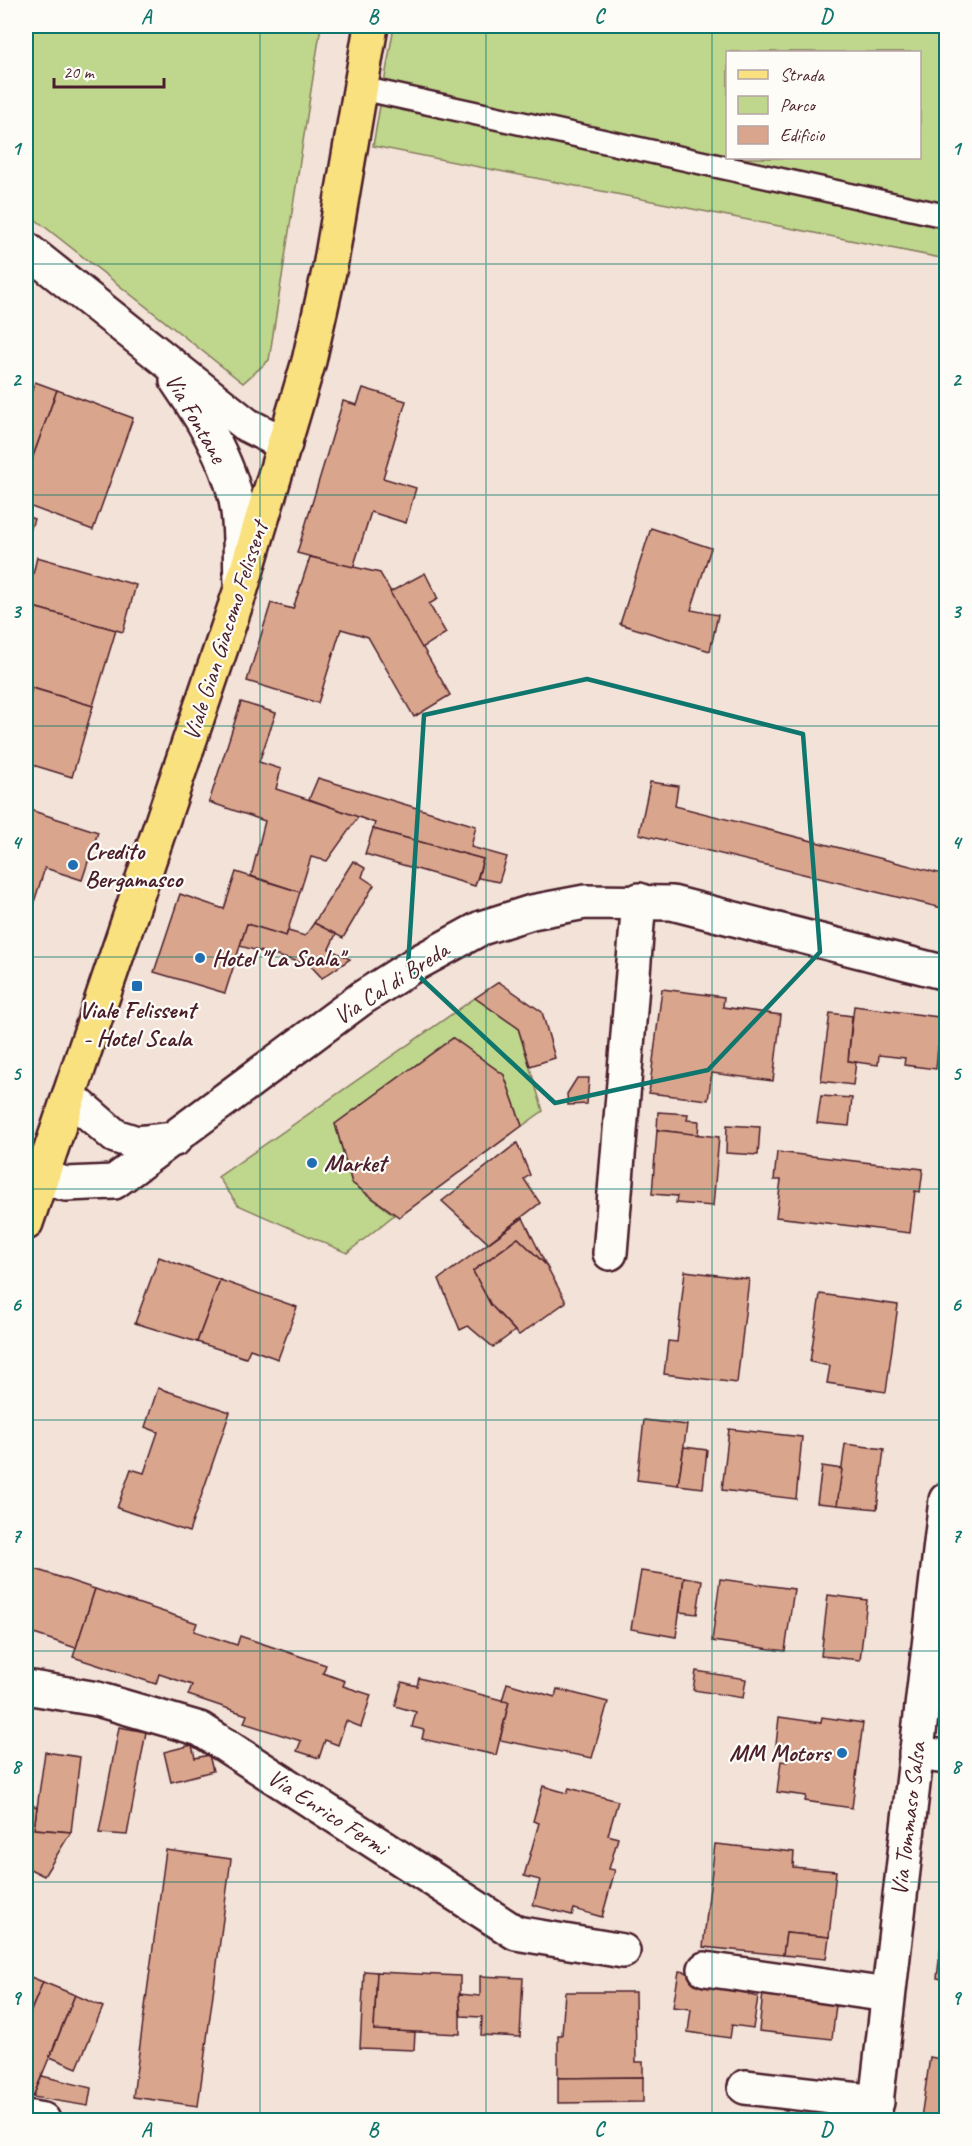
<svg xmlns="http://www.w3.org/2000/svg" width="972" height="2146" viewBox="0 0 972 2146" font-family="Caveat,sans-serif">
<rect width="100%" height="100%" fill="#f2e2d7"/>
<filter id="ink" filterUnits="userSpaceOnUse"><feTurbulence type="fractalNoise" baseFrequency=".0167" numOctaves="2"/><feDisplacementMap in="SourceGraphic" scale="12" xChannelSelector="R" yChannelSelector="G"/><feConvolveMatrix kernelMatrix="1 2 1 2 8 2 1 2 1" color-interpolation-filters="sRGB"/></filter>
<g filter="url(#ink)">
<g fill="#bfd68d" stroke="#847a5c" stroke-width="1.5" fill-rule="evenodd">
<path d="M26 26H321L269 360 243 383 26 212Z"/>
<path d="M394 26H946V259L373 146ZM728 52H920V158H728Z"/>
<path d="M475 998 518 1028 543 1111 522 1126 504 1075 453 1038 335 1124 352 1183 394 1215 347 1253 238 1205 218 1177Z"/>
</g>
<g fill="#d9a58d" stroke="#4a1f2b" stroke-width="1.5">
<path d="M35 382 57 390 26 476V408Z"/>
<path d="M363 388 406 401 383 478 416 488 406 523 371 512 353 568 297 553 343 401 357 405Z"/>
<path d="M57 390 133 418 93 530 26 505V476Z"/>
<path d="M26 516 34 519 26 544Z"/>
<path d="M651 528 711 548 691 610 718 615 710 651 620 624Z"/>
<path d="M37 557 136 585 123 632 26 605Z"/>
<path d="M310 557 380 573 450 695 414 717 368 637 341 629 318 703 247 681 271 603 293 609Z"/>
<path d="M425 573 438 599 429 604 446 633 422 648 390 592Z"/>
<path d="M26 605 116 630 93 706 26 686Z"/>
<path d="M32 688 93 706 72 777 26 763V708Z"/>
<path d="M241 702 276 713 259 762 281 769 276 789 359 816 327 861 311 857 300 892 251 876 265 821 209 802Z"/>
<path d="M318 778 476 826 471 847 507 857 499 882 478 878 483 859 373 829 375 823 309 799Z"/>
<path d="M650 782 678 786 675 806 946 875V909L639 834Z"/>
<path d="M30 810 98 832 82 880 45 868 26 927V822Z"/>
<path d="M373 829 483 859 475 886 365 854Z"/>
<path d="M353 861 365 868 362 877 374 885 343 938 314 923Z"/>
<path d="M236 872 300 892 286 936 247 924 225 993 154 972 180 894 224 909Z"/>
<path d="M314 923 336 934 329 949 350 959 322 978 310 965 240 946 247 924 286 936 288 931 305 936Z"/>
<path d="M499 982 542 1012 555 1058 530 1066 518 1028 475 998Z"/>
<path d="M662 989 724 997 723 1007 781 1015 773 1081 712 1073 708 1100 649 1093Z"/>
<path d="M854 1006 946 1018 945 1048 938 1047 936 1069 904 1065 905 1058 879 1055 878 1065 848 1061Z"/>
<path d="M830 1013 852 1016 848 1061 856 1062 853 1085 821 1081Z"/>
<path d="M453 1038 504 1075 522 1126 399 1217 352 1183 335 1124Z"/>
<path d="M577 1078H589L587 1104 568 1105 567 1094Z"/>
<path d="M821 1096 852 1098 849 1126 817 1123Z"/>
<path d="M658 1112 688 1114 687 1120 699 1121 698 1135 657 1130Z"/>
<path d="M727 1125 760 1127 758 1155 726 1153Z"/>
<path d="M657 1130 719 1137 713 1206 676 1203 677 1196 652 1194Z"/>
<path d="M517 1143 530 1175 524 1179 540 1203 488 1243 442 1201Z"/>
<path d="M777 1152 923 1169 920 1192 915 1191 910 1233 776 1217 781 1180H774Z"/>
<path d="M523 1218 546 1265 518 1238 473 1271 491 1305 515 1331 493 1347 468 1326 460 1330 439 1279Z"/>
<path d="M518 1238 546 1265 566 1302 519 1335 491 1305 473 1271Z"/>
<path d="M159 1257 220 1280 197 1342 135 1323Z"/>
<path d="M685 1271 749 1279 737 1383 664 1374 668 1341 677 1342Z"/>
<path d="M220 1280 297 1307 278 1359 250 1349 246 1358 197 1342Z"/>
<path d="M820 1294 898 1305 886 1392 827 1383 830 1366 810 1362Z"/>
<path d="M158 1388 230 1412 189 1532 117 1508 131 1469 144 1473 158 1432 145 1427Z"/>
<path d="M644 1420 687 1425 678 1485 637 1480Z"/>
<path d="M729 1429 802 1437 796 1499 722 1490Z"/>
<path d="M845 1444 884 1449 877 1509 837 1505Z"/>
<path d="M684 1447 707 1450 703 1488 678 1485Z"/>
<path d="M822 1466 842 1469 837 1505 817 1503Z"/>
<path d="M32 1568 95 1589 76 1648 28 1632 26 1641V1570L31 1571Z"/>
<path d="M641 1571 684 1577 676 1637 631 1629Z"/>
<path d="M684 1577 702 1580 697 1614 680 1612Z"/>
<path d="M720 1579 794 1589 785 1651 712 1641Z"/>
<path d="M95 1589 197 1623 194 1631 237 1645 240 1636 326 1665 323 1673 345 1681 343 1686 371 1695 361 1727 346 1721 338 1745 325 1740 319 1758 297 1751 301 1741 244 1723 247 1715 188 1695 192 1685 159 1674 156 1684 73 1657Z"/>
<path d="M828 1595 867 1600 860 1660 821 1656Z"/>
<path d="M696 1671 746 1679 743 1698 693 1690Z"/>
<path d="M419 1678 509 1702 496 1755 422 1739 424 1730 412 1727 416 1712 395 1706 402 1682 417 1686Z"/>
<path d="M507 1683 555 1697 557 1689 608 1702 592 1758 500 1740 509 1702 502 1701Z"/>
<path d="M779 1717 821 1723 822 1717 863 1723 852 1808 805 1801 806 1796 777 1792 781 1761 788 1762 789 1755 775 1754Z"/>
<path d="M119 1727 146 1732 127 1835 99 1833Z"/>
<path d="M192 1745 195 1758 209 1755 213 1771 171 1782 164 1752Z"/>
<path d="M45 1752 80 1757 71 1832 34 1829Z"/>
<path d="M543 1786 567 1793 569 1788 618 1801 608 1835 618 1838 609 1869 615 1870 602 1917 574 1909 572 1915 533 1905 540 1880 524 1876 539 1823 533 1821Z"/>
<path d="M26 1803 37 1807 34 1829 71 1832 44 1876 26 1867Z"/>
<path d="M715 1844 794 1852 793 1867 836 1871 829 1937 786 1933 783 1955 703 1947Z"/>
<path d="M166 1850 231 1859 198 2106 133 2097Z"/>
<path d="M946 1903V1980L937 1978Z"/>
<path d="M786 1933 829 1937 826 1959 783 1955Z"/>
<path d="M364 1971 377 1972 374 2030 415 2032 414 2050 360 2048Z"/>
<path d="M679 1971 725 1978 750 1988 749 1995 758 1997 753 2028 732 2025 730 2038 688 2032 691 2009 673 2007Z"/>
<path d="M377 1972 460 1976V2034L374 2030Z"/>
<path d="M26 1975 43 1982 26 2023Z"/>
<path d="M480 1976 523 1978 520 2037 481 2035 482 2017 461 2016 459 1994 480 1996Z"/>
<path d="M43 1982 75 1995 33 2097 26 2093V2038L30 2027 26 2026V2023Z"/>
<path d="M764 1983 837 1996 832 2039 759 2031Z"/>
<path d="M565 1992H635L636 2062H643V2077L558 2078V2035H562Z"/>
<path d="M75 1995 103 2007 77 2068 50 2057Z"/>
<path d="M930 2057 946 2060V2120L921 2118Z"/>
<path d="M42 2076 91 2088 88 2106 33 2097Z"/>
<path d="M643 2077V2102L558 2103V2078Z"/>
</g>
<g fill="none" stroke-linecap="round" stroke-linejoin="round">
<g stroke="#4a1f2b" stroke-width="27">
<path id="service" d="M360 88 946 216"/>
</g>
<g stroke="#4a1f2b" stroke-width="38">
<g id="minor">
<path d="M26 249 247 425 285 444"/>
<path d="M177 381C202 417 233 467 238 512 241 535 240 559 241 582"/>
<path d="M610 1253 639 900"/>
<path d="M26 1687 97 1699 200 1729 516 1933 623 1951"/>
<path d="M916 1753 946 1757"/>
<path d="M705 1969 888 1995"/>
<path d="M745 2087 877 2102"/>
<path d="M26 2117 43 2120"/>
<path d="M874 2120 946 1500"/>
</g>
</g>
<g stroke="#4a1f2b" stroke-width="38">
<g id="tertiary">
<path d="M69 1096 115 1136 137 1143 175 1139"/>
<path d="M41 1177 66 1184 114 1182 362 998 417 963 481 928 532 912 585 902 672 903 946 973"/>
</g>
</g>
<g stroke="#4a1f2b" stroke-width="38">
<path id="primary" d="M26 1223 241 589 309 361 330 267 371 26"/>
</g>
<use href="#service" stroke="#fdfcf7" stroke-width="22"/>
<use href="#minor" stroke="#fdfcf7" stroke-width="33"/>
<use href="#tertiary" stroke="#fdfcf7" stroke-width="33"/>
<use href="#primary" stroke="#fae180" stroke-width="33"/>
</g>
</g>
<path fill="none" stroke="#0f766e" stroke-width="4.5" stroke-linejoin="round" d="M587 679 803 734 820 952 708 1070 555 1103 408 966 424 715Z"/>
<path fill="none" stroke="#0f766e" stroke-width="1.5" stroke-opacity="0.55" d="M260 26V2120M486 26V2120M712 26V2120M26 264H946M26 495H946M26 726H946M26 957H946M26 1189H946M26 1420H946M26 1651H946M26 1882H946"/>
<g fill="#1f6fb2" stroke="#fdfcf7" stroke-width="2">
<circle cx="73" cy="865" r="6"/>
<circle cx="200" cy="958" r="6"/>
<rect x="131" y="980" width="12" height="12" rx="3"/>
<circle cx="312" cy="1163" r="6"/>
<circle cx="842" cy="1753" r="6"/>
</g>
<g text-anchor="middle" stroke-width="4.5" stroke-linejoin="round" paint-order="stroke">
<g font-size="24" fill="#4a1f2b" stroke="#fdfcf7">
<text transform="translate(196 418) rotate(60)" y="8">Via Fontane</text>
<text transform="translate(225 631) rotate(-72)" y="8">Viale Gian Giacomo Felissent</text>
<text transform="translate(391 983) rotate(-33)" y="8">Via Cal di Breda</text>
<text transform="translate(328 1812) rotate(33)" y="8">Via Enrico Fermi</text>
<text transform="translate(908 1819) rotate(-83)" y="8">Via Tommaso Salsa</text>
</g>
<g font-size="24" font-weight="bold" fill="#4a1f2b" stroke="#fdfcf7" text-anchor="start">
<text x="85" y="859">Credito<tspan x="85" dy="28">Bergamasco</tspan></text>
<text x="212" y="966">Hotel "La Scala"</text>
<text x="137" y="1018" text-anchor="middle">Viale Felissent<tspan x="137" dy="28">- Hotel Scala</tspan></text>
<text x="324" y="1171">Market</text>
<text x="830" y="1761" text-anchor="end">MM Motors</text>
</g>
</g>
<rect width="972" height="2146" fill="none" stroke="#fdfcf7" stroke-width="66"/>
<rect x="726" y="51" width="195" height="108" fill="#fdfcf7" stroke="#b5a4a5" stroke-width="1.5"/>
<rect x="738" y="70" width="30" height="9" fill="#fae180" stroke="#b5a4a5" stroke-width="1.5"/>
<text x="780" y="81" font-size="18" fill="#4a1f2b">Strada</text>
<rect x="738" y="96" width="30" height="18" fill="#bfd68d" stroke="#b5a4a5" stroke-width="1.5"/>
<text x="780" y="111" font-size="18" fill="#4a1f2b">Parco</text>
<rect x="738" y="126" width="30" height="18" fill="#d9a58d" stroke="#b5a4a5" stroke-width="1.5"/>
<text x="780" y="141" font-size="18" fill="#4a1f2b">Edificio</text>
<path d="M54 78v9h110v-9" fill="none" stroke="#4a1f2b" stroke-width="3"/>
<text x="63" y="78" font-size="18" fill="#4a1f2b" stroke="#fdfcf7" stroke-width="4.5" paint-order="stroke">20 m</text>
<rect x="33" y="33" width="906" height="2080" fill="none" stroke="#0f766e" stroke-width="2"/>
<g font-size="20" text-anchor="middle" font-weight="bold" fill="#0f766e">
<text x="146" y="23">A</text>
<text x="373" y="23">B</text>
<text x="599" y="23">C</text>
<text x="826" y="23">D</text>
<text x="16" y="155">1</text>
<text x="956" y="155">1</text>
<text x="16" y="386">2</text>
<text x="956" y="386">2</text>
<text x="16" y="618">3</text>
<text x="956" y="618">3</text>
<text x="16" y="849">4</text>
<text x="956" y="849">4</text>
<text x="16" y="1080">5</text>
<text x="956" y="1080">5</text>
<text x="16" y="1311">6</text>
<text x="956" y="1311">6</text>
<text x="16" y="1542">7</text>
<text x="956" y="1542">7</text>
<text x="16" y="1773">8</text>
<text x="956" y="1773">8</text>
<text x="16" y="2004">9</text>
<text x="956" y="2004">9</text>
<text x="146" y="2136">A</text>
<text x="373" y="2136">B</text>
<text x="599" y="2136">C</text>
<text x="826" y="2136">D</text>
</g>
</svg>
